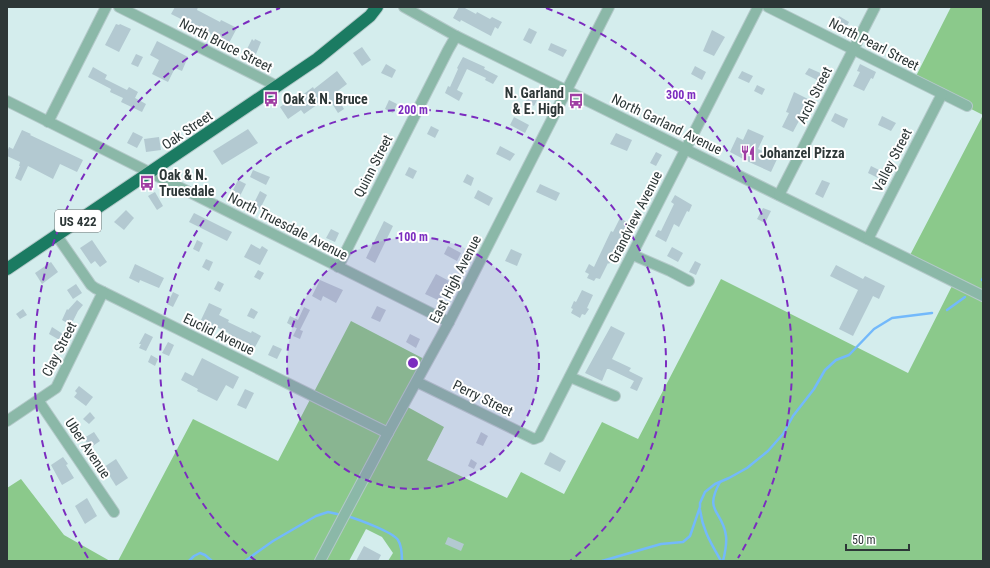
<svg xmlns="http://www.w3.org/2000/svg" width="990" height="568" viewBox="0 0 990 568" font-family="'Roboto Condensed',sans-serif">
<rect width="100%" height="100%" fill="#d4eded"/>
<g fill="#8bc98b">
<path d="M951 7H983V561H388L393 553 382 537 366 529 349 561H118L193 419 278 461 351 321 428 361 404 405 444 427 427 460 507 498 521 472 564 494 602 422 638 439 721 279 908 373 954 282 908 259 983 115 914 80Z"/>
<path d="M21 479 64 535 110 561H7V488Z"/>
</g>
<g fill="none" stroke-linecap="round" stroke-linejoin="round">
<g stroke="#73b9fb" stroke-width="2.5">
<path d="M982 280 983 278"/>
<path d="M947 310 965 297"/>
<path d="M720 482C703 513 723 510 726 536 727 544 725 553 723 561"/>
<path d="M700 510C703 531 711 543 721 561"/>
<path d="M347 516C357 519 393 532 398 540 402 546 402 554 402 561"/>
<path d="M189 561 194 556 200 553 205 555 212 561"/>
<path d="M245 561 273 541 316 516 328 512 342 515"/>
<path d="M602 561 661 544 683 542 690 536 700 507V503L705 492 715 484 729 478 747 468 768 451 783 434 793 416 814 389 825 370 836 360 849 355 874 329 892 318 932 313"/>
</g>
</g>
<g fill="#b3c9d1">
<path d="M175 7H198L197 10 201 12 220 22 221 20 237 28 229 43 171 14Z"/>
<path d="M459 7H463L476 14 477 12 490 19 492 17 502 22 498 29 495 27 491 36 461 20 460 22 453 18Z"/>
<path d="M839 16 849 22 845 30 835 25Z"/>
<path d="M116 24 119 25 120 24 131 29 119 52 105 45Z"/>
<path d="M529 28 537 32 531 44 523 40Z"/>
<path d="M712 30 725 37 714 56 703 51Z"/>
<path d="M252 39 254 41 255 39 261 42 256 54 247 49Z"/>
<path d="M157 41 188 57 182 71 175 68 168 82 152 74 159 60 150 55Z"/>
<path d="M551 43 567 50 563 57 548 50Z"/>
<path d="M362 47 371 60 362 66 353 53Z"/>
<path d="M136 54 143 57 138 67 131 64Z"/>
<path d="M463 57 485 67 484 69 498 76 493 84 485 80 486 78 467 69 457 90 463 93 459 101 445 93 448 86 450 87 458 69 457 68Z"/>
<path d="M386 64 396 70 392 78 381 73Z"/>
<path d="M860 64 876 72 873 79 871 78 864 91 853 86 860 72 857 71Z"/>
<path d="M695 66 706 72 702 80 691 74Z"/>
<path d="M93 67 107 75 105 79 127 90 129 87 138 92 135 98 146 104 142 112 121 102 123 98 110 92 111 89 88 77Z"/>
<path d="M809 68 825 75 821 82 805 74Z"/>
<path d="M337 71 347 84 335 93 344 109 338 113 328 97 304 114 301 110 288 119 280 107 287 102 289 105 313 87 314 89Z"/>
<path d="M742 71 753 76 749 83 738 78Z"/>
<path d="M757 85 765 89 762 95 754 91Z"/>
<path d="M794 92 812 101 801 120 800 119 793 132 782 127 789 113 786 112Z"/>
<path d="M530 94 538 98 534 106 526 101Z"/>
<path d="M389 100 397 104 393 113 385 109Z"/>
<path d="M835 113 848 119 844 128 831 121Z"/>
<path d="M882 116 896 123 891 131 878 125Z"/>
<path d="M514 117 529 125 525 133 510 125Z"/>
<path d="M431 126 439 130 435 138 427 134Z"/>
<path d="M248 129 258 143 222 165 213 151Z"/>
<path d="M748 129 764 136 758 149 778 157 771 172 749 162 730 152 737 137 743 140Z"/>
<path d="M22 130 31 134 30 135 83 160 77 172 60 164 53 179 28 166 21 181 15 178 20 166H19L20 162 7 156V152L9 147 13 149Z"/>
<path d="M133 132 143 137 137 148 127 143Z"/>
<path d="M616 133 632 140 627 151 610 144Z"/>
<path d="M159 137 161 150 146 152 144 139Z"/>
<path d="M500 146 515 154 510 161 496 154Z"/>
<path d="M656 152 662 155 656 166 650 163Z"/>
<path d="M871 166 887 174 884 181 868 173Z"/>
<path d="M409 167 417 171 413 179 405 175Z"/>
<path d="M253 170 270 177 266 185 250 177Z"/>
<path d="M467 174 474 178 471 186 463 182Z"/>
<path d="M238 180 246 184 239 198 231 194Z"/>
<path d="M822 180 830 183 823 198 815 194Z"/>
<path d="M540 184 560 193 556 201 536 192Z"/>
<path d="M478 190 493 198 489 206 474 198Z"/>
<path d="M260 191 267 195 260 209 253 205Z"/>
<path d="M155 192 163 206 157 210 148 196Z"/>
<path d="M675 195 692 205 689 212 687 211 679 227 674 224 666 242 655 236 658 230 661 231 674 204 671 202Z"/>
<path d="M763 208 771 211 765 223 757 219Z"/>
<path d="M126 210 134 218 124 230 114 222Z"/>
<path d="M194 213 232 232 227 241 189 222Z"/>
<path d="M620 218 632 225 627 235 625 234 609 264 608 263 600 279 596 278 594 281 587 278 589 274 585 272 589 264 594 267 611 231 613 232Z"/>
<path d="M384 221 393 226 375 263 366 258Z"/>
<path d="M331 229 339 233 335 242 326 238Z"/>
<path d="M92 240 107 262 100 267 95 261 91 264 80 248Z"/>
<path d="M197 240 203 243 199 252 193 249Z"/>
<path d="M251 244 260 249 262 246 268 250 260 265 244 257Z"/>
<path d="M448 246 461 253 457 261 444 254Z"/>
<path d="M672 247 683 253 678 262 667 256Z"/>
<path d="M511 249 522 254 517 266 505 261Z"/>
<path d="M206 259 213 262 209 271 202 267Z"/>
<path d="M695 261 701 264 696 275 689 272Z"/>
<path d="M51 262 58 272 42 284 35 273Z"/>
<path d="M135 264 164 278 159 288 140 280 139 283 129 278Z"/>
<path d="M836 265 863 279 865 276 885 286 879 299 873 296 853 336 839 329 858 290 830 276Z"/>
<path d="M258 270 264 273 260 280 254 277Z"/>
<path d="M436 274 451 282 440 301 425 294Z"/>
<path d="M320 280 343 290 336 303 323 296 321 301 312 296Z"/>
<path d="M218 281 224 284 220 292 214 289Z"/>
<path d="M76 284 82 293 73 299 67 290Z"/>
<path d="M582 290 593 295 587 308 589 309 585 315 582 314 580 318 571 313 573 309 571 308 574 301 576 302Z"/>
<path d="M173 292 179 295 173 307 167 304Z"/>
<path d="M77 300 83 305 78 311 71 325 62 320 67 309 68 310Z"/>
<path d="M209 303 222 309 219 315 229 320 228 322 251 333 252 331 261 336 254 349 245 345 246 343 228 335 229 333 201 320Z"/>
<path d="M377 306 386 310 380 322 371 318Z"/>
<path d="M304 307 310 310 300 330 303 331 300 339 293 336 297 328 298 329 287 323 290 316 298 320Z"/>
<path d="M251 308 258 312 254 319 247 316Z"/>
<path d="M23 309 27 315 20 319 16 314Z"/>
<path d="M611 326 625 333 612 359 631 368 629 371 643 378 637 391 630 388 634 381 609 369H607L602 381 585 373Z"/>
<path d="M52 327 66 336 63 342 49 334Z"/>
<path d="M145 333 153 337 146 351 139 348 141 344H139Z"/>
<path d="M410 334 420 339 416 348 406 342Z"/>
<path d="M168 342 174 345 169 356 162 353Z"/>
<path d="M273 345 282 349 277 359 268 355Z"/>
<path d="M151 355 158 359 155 366 148 362Z"/>
<path d="M202 358 239 377 233 389 226 385 217 401 197 391 198 389 181 380 185 372 193 376Z"/>
<path d="M79 386 93 397 86 406 74 397 77 393 75 391Z"/>
<path d="M245 389 254 393 246 409 237 405Z"/>
<path d="M90 412 95 418 89 424 83 419Z"/>
<path d="M94 432 100 441 90 448 84 438Z"/>
<path d="M481 432 488 436 483 446 476 443Z"/>
<path d="M550 452 566 461 560 472 544 464Z"/>
<path d="M63 457 68 464 66 465 74 478 62 485 51 465Z"/>
<path d="M116 459 128 478 116 486 104 467Z"/>
<path d="M471 459 477 463 474 469 468 466Z"/>
<path d="M87 498 97 516 85 524 75 506Z"/>
<path d="M448 537 464 544 461 551 445 544Z"/>
<path d="M364 546 381 555 378 561H356Z"/>
</g>
<g fill="none" stroke-linecap="round" stroke-linejoin="round">
<g stroke="#b3c9c9" stroke-width="12">
<g id="minor">
<path d="M119 7 277 86"/>
<path d="M404 7 456 36 983 296"/>
<path d="M768 7 967 106"/>
<path d="M7 101 449 322"/>
<path d="M48 122 106 7"/>
<path d="M779 195 875 7"/>
<path d="M57 236 91 285 95 288 388 433"/>
<path d="M868 239 942 94"/>
<path d="M633 255 670 271 689 281"/>
<path d="M338 267 448 50 456 36"/>
<path d="M570 377 615 396"/>
<path d="M417 382 534 439 539 437 758 7"/>
<path d="M38 400 114 512"/>
<path d="M7 421 56 388 103 292"/>
<path d="M320 561 388 433 449 322 609 7"/>
</g>
</g>
<g stroke="#b3c9c9" stroke-width="14">
<path id="highway" d="M7 269 317 59 370 16 377 7"/>
</g>
<use href="#minor" stroke="#8bb8a8" stroke-width="10"/>
<use href="#highway" stroke="#1b7b62" stroke-width="12"/>
</g>
<circle cx="413" cy="363" r="126" fill="#7b2cbf" fill-opacity=".12"/>
<g fill="none" stroke="#7b2cbf" stroke-width="2" stroke-dasharray="7 5">
<circle cx="413" cy="363" r="126"/>
<path d="M256 561A253 253 0 1 1 570 561"/>
<path d="M88 558A379 379 0 0 1 280 8M546 8A379 379 0 0 1 738 558"/>
</g>
<defs>
<g id="bus-bare" transform="scale(1.2)"><path d="M-5-6H5V4H4V6H2V4H-2V6H-4V4H-5ZM-3.5-4V0h7V-4ZM-3.5 1.2v1.5H-2V1.2ZM2 1.2v1.5H3.5V1.2Z" fill="#9f3da3" stroke="#fff" stroke-width="2.5" paint-order="stroke"/></g>
<g id="restaurant-bare" transform="scale(1.2)"><path d="M-5-6h1v4h1v-4h1v4h1v-4h1v5L-1.5 .5V6h-2V.5L-5-1ZM5-6V6H3V1.5H1.5Q1.5-4 5-6Z" fill="#9f3da3" stroke="#fff" stroke-width="2.5" paint-order="stroke"/></g>
</defs>
<g fill-rule="evenodd">
<use href="#bus-bare" x="271" y="99"/>
<use href="#bus-bare" x="576" y="101"/>
<use href="#restaurant-bare" x="748" y="153"/>
<use href="#bus-bare" x="147" y="183"/>
</g>
<g text-anchor="middle" stroke-width="4" stroke-linejoin="round" paint-order="stroke">
<rect fill="#fff" stroke="#6c7373" stroke-width="1" x="55" y="210" width="46" height="22" rx="3"/>
<g font-size="13" font-weight="bold" fill="#2d3737">
<text x="78" y="226">US 422</text>
</g>
<g font-size="14" fill="#2d3737" stroke="#fff">
<text transform="translate(874 44) rotate(27)" y="5">North Pearl Street</text>
<text transform="translate(226 45) rotate(27)" y="5">North Bruce Street</text>
<text transform="translate(814 95) rotate(-63)" y="5">Arch Street</text>
<text transform="translate(667 124) rotate(26)" y="5">North Garland Avenue</text>
<text transform="translate(187 130) rotate(-34)" y="5">Oak Street</text>
<text transform="translate(892 160) rotate(-63)" y="5">Valley Street</text>
<text transform="translate(373 166) rotate(-63)" y="5">Quinn Street</text>
<text transform="translate(635 217) rotate(-63)" y="5">Grandview Avenue</text>
<text transform="translate(288 226) rotate(27)" y="5">North Truesdale Avenue</text>
<text transform="translate(455 279) rotate(-63)" y="5">East High Avenue</text>
<text transform="translate(219 334) rotate(26)" y="5">Euclid Avenue</text>
<text transform="translate(59 349) rotate(-63)" y="5">Clay Street</text>
<text transform="translate(483 398) rotate(26)" y="5">Perry Street</text>
<text transform="translate(88 448) rotate(56)" y="5">Uber Avenue</text>
</g>
<g font-size="14" font-weight="bold" fill="#2d3737" stroke="#fff" text-anchor="start">
<text x="564" y="98" text-anchor="end">N. Garland<tspan x="564" dy="16">&amp; E. High</tspan></text>
<text x="283" y="104">Oak &amp; N. Bruce</text>
<text x="760" y="158">Johanzel Pizza</text>
<text x="159" y="180">Oak &amp; N.<tspan x="159" dy="16">Truesdale</tspan></text>
</g>
</g>
<circle cx="413" cy="363" r="6" fill="#7b2cbf" stroke="#fff" stroke-width="2"/>
<g font-size="12" text-anchor="middle" font-weight="bold" fill="#7b2cbf" stroke="#fff" stroke-width="4" stroke-linejoin="round" paint-order="stroke">
<text x="681" y="99">300 m</text>
<text x="413" y="114">200 m</text>
<text x="413" y="241">100 m</text>
</g>
<rect width="990" height="568" fill="none" stroke="#2d3737" stroke-width="16"/>
<path d="M846 544v6h63v-6" fill="none" stroke="#2d3737" stroke-width="2"/>
<text x="852" y="544" font-size="12" fill="#2d3737" stroke="#ffffff" stroke-width="3" paint-order="stroke">50 m</text>
</svg>
